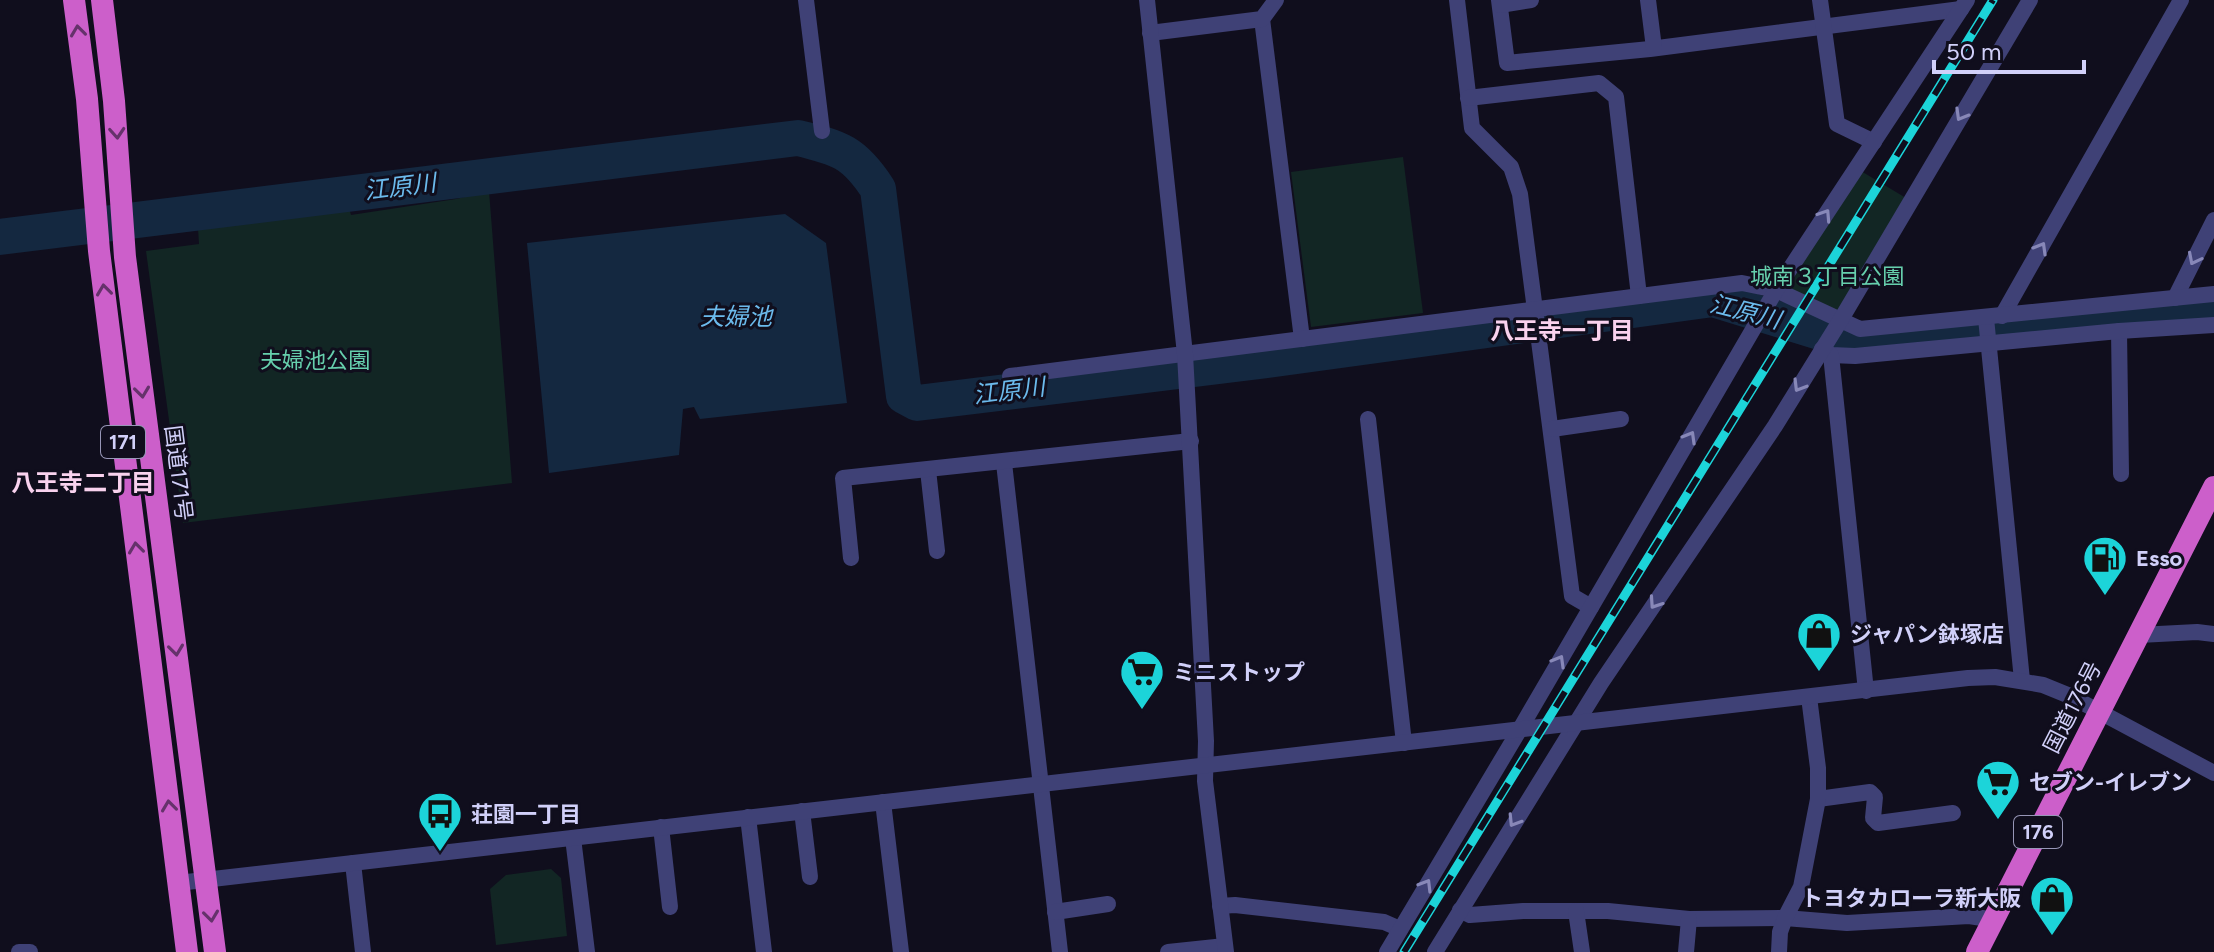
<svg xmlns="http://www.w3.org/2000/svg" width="2214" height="952" viewBox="0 0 2214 952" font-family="Figtree,'Noto Sans JP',sans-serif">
<rect width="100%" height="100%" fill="#100e1d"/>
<g fill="#122624">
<path d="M1403 157 1423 313 1311 327 1291 172Z"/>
<path d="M1856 168 1911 201 1840 321 1776 290Z"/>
<path d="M489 191 512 483 183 523 146 251 199 244 198 228 349 208 351 215 456 199Z"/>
<path d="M551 869 561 878 567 936 496 945 490 889 506 875Z"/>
</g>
<path fill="#142840" d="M785 214 826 243 847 403 700 419 694 407 683 409 679 455 549 473 527 243Z"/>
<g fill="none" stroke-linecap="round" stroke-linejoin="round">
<path stroke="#142840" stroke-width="36" d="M0 237 798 138C840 148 854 152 878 189L904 396 917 403 1260 361 1713 299 1849 341 1932 337 2214 309"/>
<g stroke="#3f4176" stroke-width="16">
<path d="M806 0 822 131"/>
<path d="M1457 0 1472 128 1511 167 1520 194 1572 596 1591 607"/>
<path d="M1499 0 1507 63 1650 49 1961 9"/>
<path d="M1648 0 1654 48"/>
<path d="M1820 0 1837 124 1874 142"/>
<path d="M1500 5 1531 0"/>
<path d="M1262 19 1302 339"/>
<path d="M1150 33 1262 19 1276 0"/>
<path d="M1468 98 1599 83 1616 97 1639 296"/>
<path d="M2175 298 2214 220"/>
<path d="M2002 316 2181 0"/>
<path d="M1986 318 2022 680"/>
<path d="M2119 331 2121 474"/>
<path d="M1822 349 1831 355 1855 356 2119 331 2214 325"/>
<path d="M1831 355 1866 691"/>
<path d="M1010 376 1742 283 1776 290 1860 329 2214 294"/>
<path d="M1368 419 1404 743"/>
<path d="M1552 429 1621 419"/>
<path d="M1004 463 1060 952"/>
<path d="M928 470 937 551"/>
<path d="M851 558 843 478 1191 441"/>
<path d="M2139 635 2197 632 2214 634"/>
<path d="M1818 799 1870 792 1875 797 1873 818 1878 823 1953 813"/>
<path d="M883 802 901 952"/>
<path d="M802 811 810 877"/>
<path d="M748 817 764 952"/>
<path d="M661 827 670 907"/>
<path d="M573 838 587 952"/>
<path d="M353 863 363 952"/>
<path d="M1220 906 1235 905 1384 922 1400 929"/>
<path d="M1460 910 1470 915 1523 911H1608L1689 919 1785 918 1847 923 1969 916 1995 920"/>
<path d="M1576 911 1582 952"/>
<path d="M1055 912 1108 904"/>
<path d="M19 952H30"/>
<path d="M1168 952 1225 946"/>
<path d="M1387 952 1520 729 1776 290 1967 0"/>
<path d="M1435 952 1601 683 1775 426 1840 321 2030 0"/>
<path d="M1686 952 1689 919"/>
<path d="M1779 952 1780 932 1785 918 1801 887 1818 799V768L1809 697"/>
</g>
<g stroke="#3f4176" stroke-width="16">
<path d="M1147 0 1185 354 1206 741 1205 781 1226 952"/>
<path d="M178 883 1968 678 1995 677 2043 685 2070 696 2214 773"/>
</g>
<g stroke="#cc5fca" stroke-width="22">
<path d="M74 0 87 99 99 251 187 952"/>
<path d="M102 0 114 101 125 257 215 952"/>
<path d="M1977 952 2214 487"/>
</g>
<g stroke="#1cd4d9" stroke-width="9">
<path id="rail" d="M1404 952 1993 0"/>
</g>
<use href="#rail" stroke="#100e1d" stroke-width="6" stroke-dasharray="18" stroke-linecap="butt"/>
</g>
<defs><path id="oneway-chevron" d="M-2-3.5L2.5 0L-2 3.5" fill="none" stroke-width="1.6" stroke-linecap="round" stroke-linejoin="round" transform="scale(2)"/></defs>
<g stroke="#65326b">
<use href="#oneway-chevron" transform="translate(78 31) rotate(-97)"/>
<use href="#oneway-chevron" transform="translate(117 133) rotate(86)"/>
<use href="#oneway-chevron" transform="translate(104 290) rotate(-97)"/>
<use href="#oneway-chevron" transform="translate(142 392) rotate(83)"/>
<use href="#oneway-chevron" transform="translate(136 548) rotate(-97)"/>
<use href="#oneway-chevron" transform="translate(176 650) rotate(83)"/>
<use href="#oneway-chevron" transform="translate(169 806) rotate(-97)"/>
<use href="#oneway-chevron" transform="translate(211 916) rotate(83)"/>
</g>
<g stroke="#8888b8">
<use href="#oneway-chevron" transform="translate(1961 115) rotate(120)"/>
<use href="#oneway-chevron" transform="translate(1825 215) rotate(-57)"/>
<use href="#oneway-chevron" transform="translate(2041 248) rotate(-60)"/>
<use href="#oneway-chevron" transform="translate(2194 259) rotate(117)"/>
<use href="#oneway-chevron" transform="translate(1799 386) rotate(121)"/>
<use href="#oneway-chevron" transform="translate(1690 437) rotate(-60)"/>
<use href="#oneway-chevron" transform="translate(1655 603) rotate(124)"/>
<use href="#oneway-chevron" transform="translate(1559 661) rotate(-60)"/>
<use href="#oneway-chevron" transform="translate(1514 821) rotate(122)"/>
<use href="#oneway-chevron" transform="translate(1426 885) rotate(-59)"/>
</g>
<defs>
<g id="fuel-pin" transform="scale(2.3)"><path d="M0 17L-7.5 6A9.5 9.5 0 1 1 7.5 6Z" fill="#1cd4d9" stroke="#100e1d"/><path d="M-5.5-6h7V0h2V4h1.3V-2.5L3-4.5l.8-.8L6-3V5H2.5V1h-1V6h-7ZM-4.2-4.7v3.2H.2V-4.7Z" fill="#111"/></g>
<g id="shop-pin" transform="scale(2.3)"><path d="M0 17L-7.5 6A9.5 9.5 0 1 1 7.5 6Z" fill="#1cd4d9" stroke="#100e1d"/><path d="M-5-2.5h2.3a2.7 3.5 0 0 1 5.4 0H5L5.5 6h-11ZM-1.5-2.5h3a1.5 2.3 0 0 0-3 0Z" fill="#111"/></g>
<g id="supermarket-pin" transform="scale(2.3)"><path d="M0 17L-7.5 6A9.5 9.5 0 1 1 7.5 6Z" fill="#1cd4d9" stroke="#100e1d"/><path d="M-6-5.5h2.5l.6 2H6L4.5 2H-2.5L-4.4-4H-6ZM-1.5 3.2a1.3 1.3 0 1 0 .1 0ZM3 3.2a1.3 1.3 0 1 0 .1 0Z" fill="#111"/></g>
<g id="bus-pin" transform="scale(2.3)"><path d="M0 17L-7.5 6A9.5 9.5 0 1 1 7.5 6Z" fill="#1cd4d9" stroke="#100e1d"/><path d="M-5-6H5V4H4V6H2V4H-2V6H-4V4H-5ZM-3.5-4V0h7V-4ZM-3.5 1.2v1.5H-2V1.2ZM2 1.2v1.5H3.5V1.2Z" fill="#111"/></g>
</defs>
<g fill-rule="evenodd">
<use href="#fuel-pin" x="2105" y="558"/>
<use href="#shop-pin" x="1819" y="634"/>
<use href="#supermarket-pin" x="1142" y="672"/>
<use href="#supermarket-pin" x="1998" y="782"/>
<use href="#bus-pin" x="440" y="814"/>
<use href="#shop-pin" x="2052" y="898"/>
</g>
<g text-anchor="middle" stroke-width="6" stroke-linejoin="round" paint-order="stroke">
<g fill="#100e1d" stroke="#9796b7" stroke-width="2">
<rect x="101" y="426" width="44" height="32" rx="6"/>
<rect x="2014" y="816" width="48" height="32" rx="6"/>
</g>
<g font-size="20" font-weight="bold" fill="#d1d0f9">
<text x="123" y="449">171</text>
<text x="2038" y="839">176</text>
</g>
<g font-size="22" fill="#66cfad" stroke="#100e1d">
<text x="1827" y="284">城南３丁目公園</text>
<text x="315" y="368">夫婦池公園</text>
</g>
<g font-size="22" fill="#d1d0f9" stroke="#100e1d">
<text transform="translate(179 473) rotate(83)" y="8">国道171号</text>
<text transform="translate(2072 707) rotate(-63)" y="8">国道176号</text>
</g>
<g font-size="22" font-weight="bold" fill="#d1d0f9" stroke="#100e1d" text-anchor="start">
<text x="2136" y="566">Esso</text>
<text x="1850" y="642">ジャパン鉢塚店</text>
<text x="1173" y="680">ミニストップ</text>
<text x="2029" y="790">セブン-イレブン</text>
<text x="471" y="822">荘園一丁目</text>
<text x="2021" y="906" text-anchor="end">トヨタカローラ新大阪</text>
</g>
<g font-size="24" font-style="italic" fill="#6bbaec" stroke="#100e1d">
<text transform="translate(400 187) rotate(-7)" y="8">江原川</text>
<text transform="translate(1745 312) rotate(14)" y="8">江原川</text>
<text x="736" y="325">夫婦池</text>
<text transform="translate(1009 391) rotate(-7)" y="8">江原川</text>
</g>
<g font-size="24" font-weight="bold" fill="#f9d2ee" stroke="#100e1d">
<text x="1562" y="339">八王寺一丁目</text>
<text x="83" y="491">八王寺二丁目</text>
</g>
</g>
<path d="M1934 60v12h150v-12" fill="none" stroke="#d1d0f9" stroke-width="4"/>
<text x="1946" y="60" font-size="24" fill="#d1d0f9" stroke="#100e1d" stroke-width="6" paint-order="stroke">50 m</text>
</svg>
